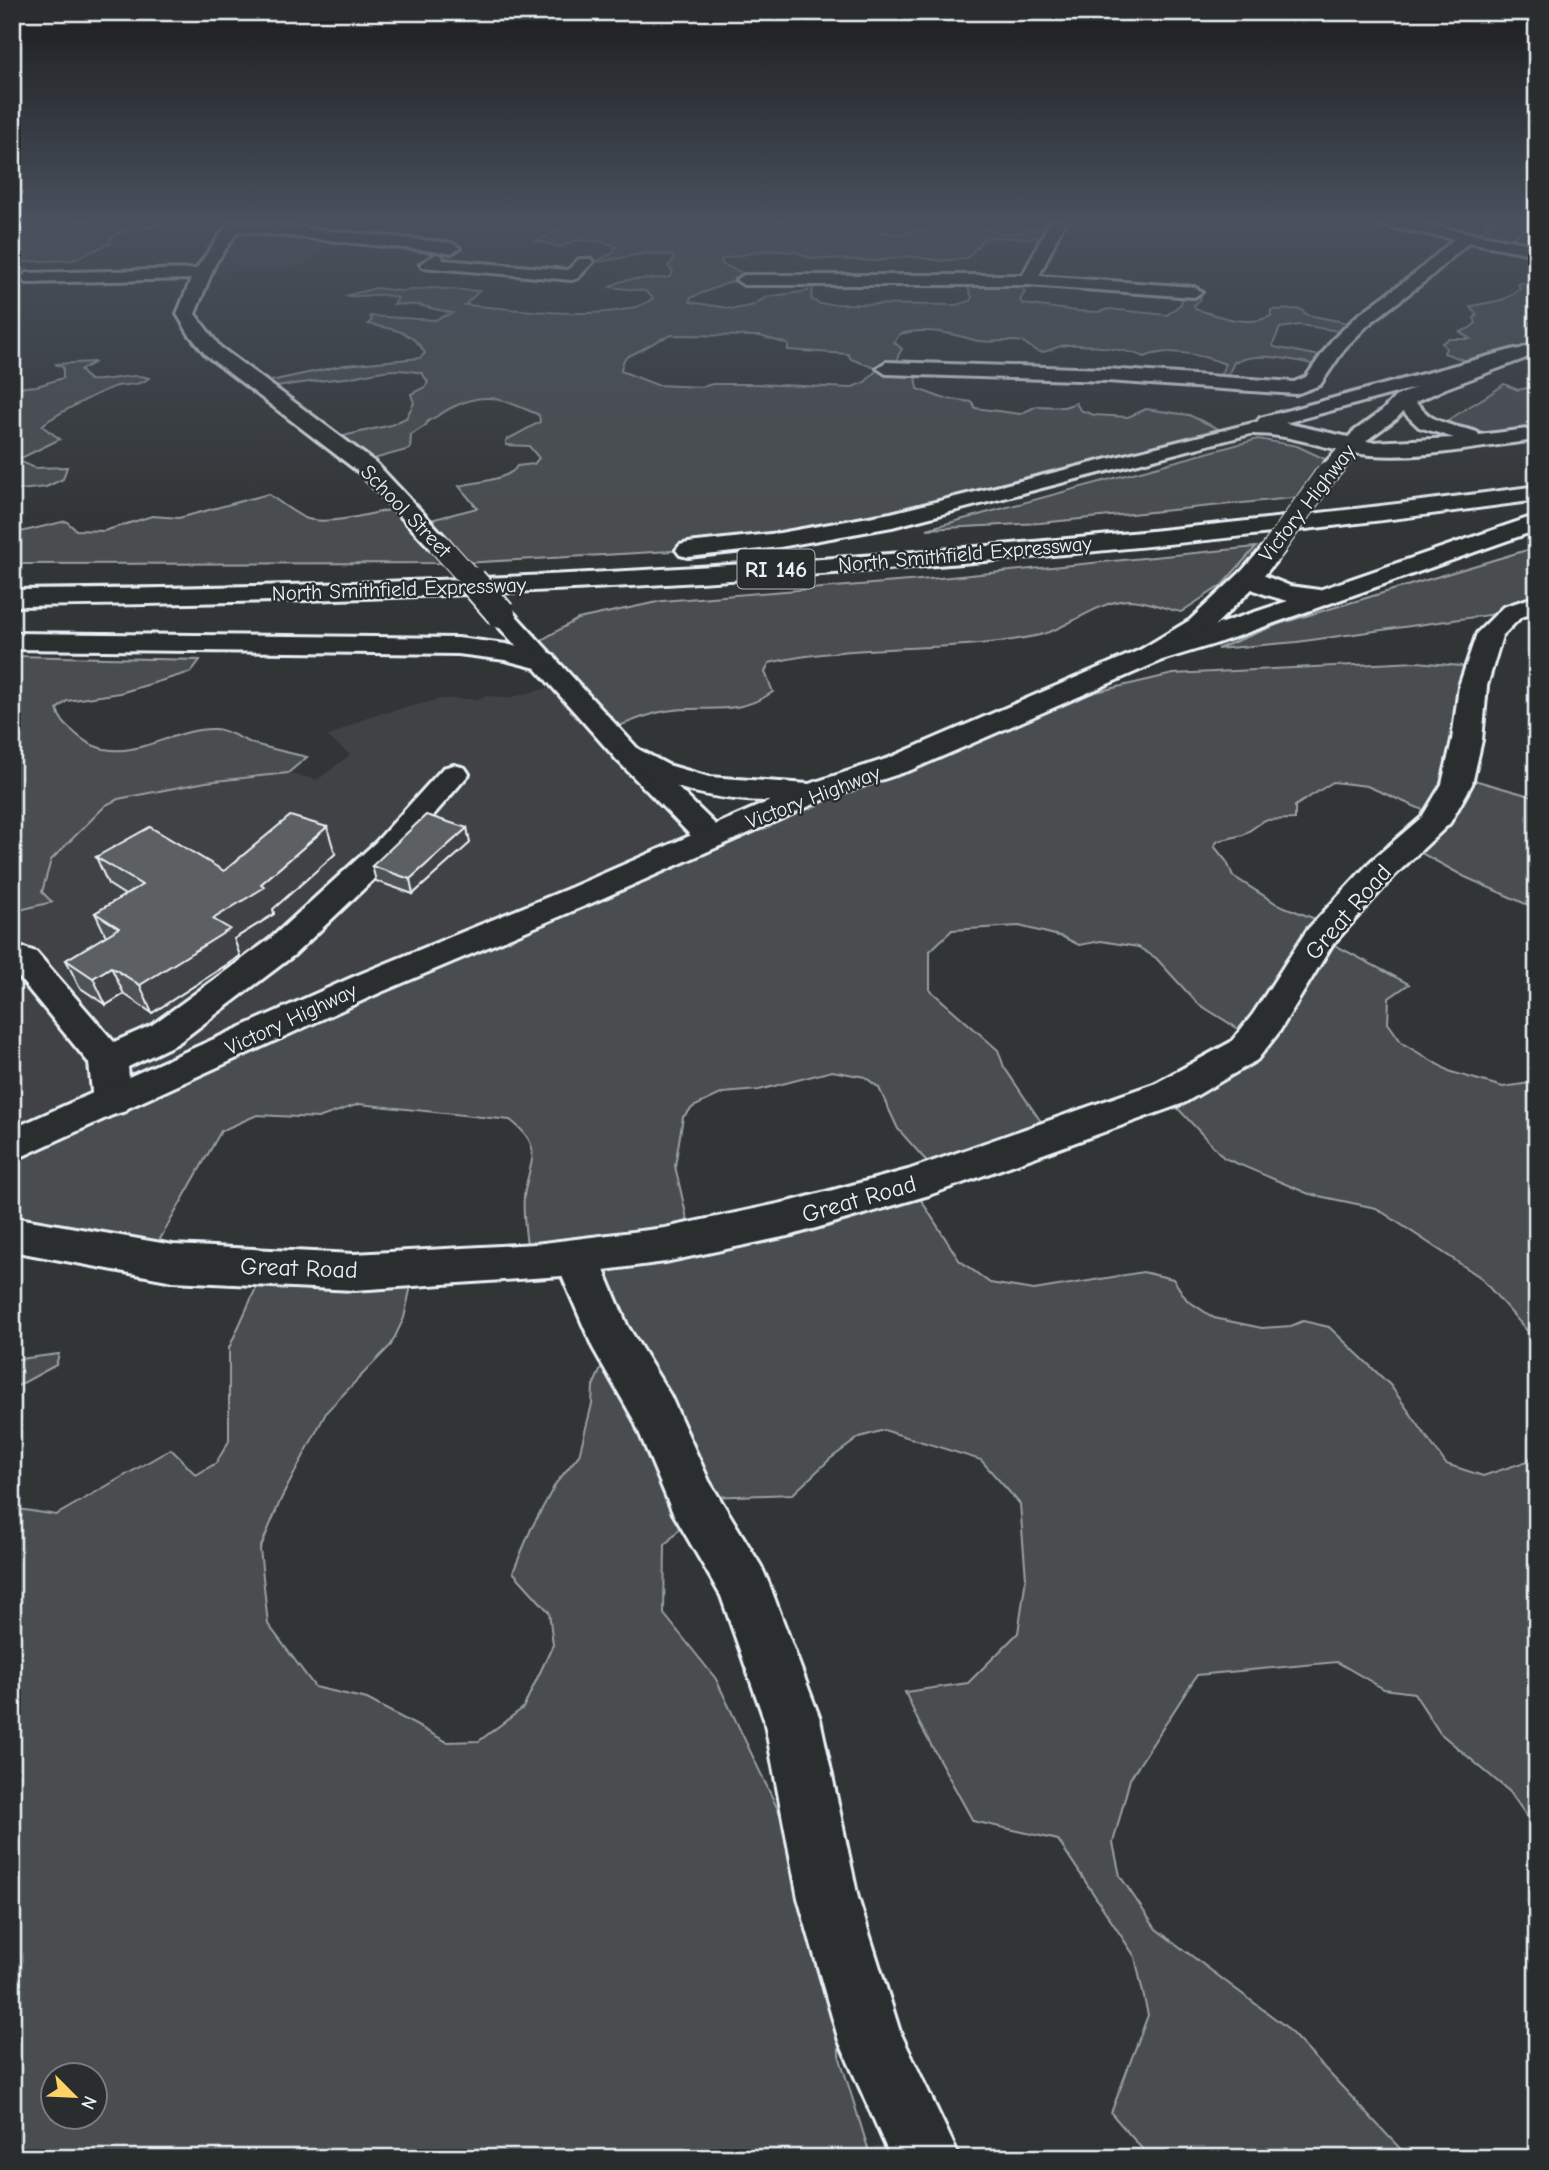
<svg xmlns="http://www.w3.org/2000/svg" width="1549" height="2170" viewBox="0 0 1549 2170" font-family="'Comic Neue',sans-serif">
<rect width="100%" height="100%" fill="#323536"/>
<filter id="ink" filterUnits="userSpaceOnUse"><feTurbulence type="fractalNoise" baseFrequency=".0143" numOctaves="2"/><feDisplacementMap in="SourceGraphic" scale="14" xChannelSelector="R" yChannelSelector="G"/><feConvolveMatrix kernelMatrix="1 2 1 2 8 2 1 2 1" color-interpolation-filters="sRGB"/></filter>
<g filter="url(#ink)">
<g fill="#3f4244">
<path d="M235 228 355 238 326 249 306 263 275 271 207 272Z"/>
<path d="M560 685 713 836 12 1141V912L52 901 42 892 51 860 106 805 118 799 206 782 288 773 317 780 350 755 328 737 367 717 441 699H477L488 696 508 698Z"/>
</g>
<g fill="#494d4f" stroke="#989fa4" stroke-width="2" fill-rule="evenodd">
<path d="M62 221H166C149 234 126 224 110 239L111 243 73 260 21 262 12 265V236Z"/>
<path d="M572 221H642L740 228 757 221H860L877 226 881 232 898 234 925 230 984 228 1003 234 1017 233 1026 229 1054 230 1048 239 988 237 980 241V244L967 258 942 261 908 256 877 261 810 258 796 252 767 250 721 259 722 264 753 278 730 282 690 298V302L734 309 751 306 767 297 808 291 811 280H815L811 299 820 304 956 305 970 301 972 297 966 283 1018 281 1025 292 1020 300 1023 304 1077 311 1097 312 1109 309 1167 315 1181 304 1183 292 1200 295 1201 299 1194 305 1195 309C1220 316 1246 328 1271 316V310L1300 309 1308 315 1359 325 1351 333 1300 325 1280 328 1273 344 1274 347 1330 358 1325 367C1295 360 1263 351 1234 362L1225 383 1218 382 1225 364C1203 355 1167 347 1145 357 1128 350 1079 342 1061 346 1053 348 1044 355 1035 350 1031 348 1028 344 1022 342 1007 339 989 344 974 340 950 333 925 327 900 334L894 342 902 349 898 356 899 367 915 370 918 389 942 398 972 402 975 408 1020 414 1037 406 1064 407 1076 403 1080 410 1094 415 1128 417 1146 409 1189 415 1219 429 932 508 706 549 464 563 12 564V534L66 521 76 530 104 531 152 516 179 518 268 494C280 502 292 512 305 518 327 527 382 511 407 506L427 521 477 508 459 486C474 482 510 480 517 466L534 464 539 458 529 446 506 445V440L540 422 539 415C506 401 488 389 453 407 444 411 437 417 428 421L426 425 411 435 410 449 363 462 334 438 391 425 406 418 414 403 411 394 425 387 428 382 422 373C386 366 379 373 345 378 319 381 294 383 268 389L261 383 345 365 420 358 425 353C412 330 392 329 368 324L372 320 370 316 435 320 452 313 418 305 394 304 398 298C379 291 363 298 345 296L376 288 401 291 432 288 479 291 465 305C507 308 623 325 653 298L645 291 610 287C626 275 650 281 670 277L673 272 668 266 674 260 673 256 647 253 593 263 613 253 616 246 600 241 577 240 560 247 536 241C549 236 561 229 572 221ZM672 335 760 336 788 344V350L848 354 851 359 878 369 865 382 850 388 755 384H713L701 387 657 385 621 371C623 355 627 357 639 351 653 344 655 340 672 335Z"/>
<path d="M1485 221H1537V227L1526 228 1504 244 1471 237 1490 225Z"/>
<path d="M1522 283 1537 285V363L1516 357 1475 364 1444 353 1446 348 1442 343 1449 339H1470L1460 332 1470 328 1476 323 1474 318 1477 315 1470 307C1492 300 1500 305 1520 289L1518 284Z"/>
<path d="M95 362 80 370 89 380C107 382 133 372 149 378 140 386 128 384 117 386 105 389 48 418 42 426L60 439 17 460 35 468 67 467 63 479 46 487 12 491V388L37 386 63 378V367L55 364Z"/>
<path d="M1504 384 1518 390 1537 386V432L1478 433 1447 422C1466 406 1486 399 1504 384Z"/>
<path d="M1258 439 1297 446 1329 461 1303 496 1292 498 1040 523 927 529Z"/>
<path d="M1256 547 1222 585 1181 612C1164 609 1148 600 1129 600 1096 601 1067 630 1035 636 948 654 857 642 769 663L765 672 773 692C734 718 707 704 666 711 646 714 626 724 608 730L533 645 578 619 662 601 909 581Z"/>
<path d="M1537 547V605L1517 611 1297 642 1217 649 1279 624Z"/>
<path d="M12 656 200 660 191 672 120 693 67 701 57 709C60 721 67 726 76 734 120 774 166 728 214 729 227 729 242 740 254 744 272 749 290 753 307 757L288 773 206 782 118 799 106 805 51 860 42 892 52 902 12 912Z"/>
<path d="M1417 662 1461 666 1477 682 1467 778 1537 798V909L1465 877 1412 848 1437 816 1367 786 1333 782 1295 806V819L1265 820 1243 835 1218 841 1214 846 1227 862 1233 876 1277 904 1331 925 1327 941 1409 984 1389 998 1388 1023 1402 1043 1451 1072 1503 1087 1530 1083 1537 1075V1342L1480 1277 1376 1208 1309 1194 1224 1158 1170 1100 1256 1040 1197 1003 1156 958 1138 947 1101 941 1079 945 1063 937 1019 926 952 930 930 951V990L998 1050 1004 1067 1052 1138 938 1174 898 1129 879 1088 865 1077 832 1071 759 1090 723 1093 693 1107 683 1117 675 1166 692 1240 914 1189 959 1260 990 1283 1034 1290 1143 1272 1173 1279 1187 1300 1214 1318 1262 1328 1291 1326 1303 1321 1329 1327 1390 1385 1446 1464 1483 1476 1528 1461 1537 1449V1831L1510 1792 1440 1733 1414 1693 1384 1689 1337 1662 1197 1675 1130 1779 1113 1843 1120 1876 1156 1929 1285 2026 1409 2158H1150L1111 2113 1148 2015 1135 1957 1058 1840 973 1821 919 1723 905 1692 968 1683 1018 1633 1026 1578 1020 1504 981 1460 884 1430 860 1437 830 1459 793 1494 708 1497 665 1545 664 1614 716 1679 799 1854 836 1948 839 2055 871 2158H12V1508L56 1515 171 1449 196 1475 216 1463 229 1441V1348L264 1270 412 1281 404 1318 391 1345 327 1411 281 1499 260 1549 268 1624 315 1687 367 1699 447 1742 479 1741 523 1708 553 1645 549 1612 513 1572 531 1529 556 1483 579 1455 592 1404 593 1386 603 1364 602 1257 529 1262C527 1241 522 1217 524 1197 528 1162 547 1148 510 1120L359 1104 318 1118 257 1115 221 1131 150 1257 12 1249V1141L1032 707 1173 674ZM52 2076H94V2118H52Z"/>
<path d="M59 1354 56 1365 12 1389V1360Z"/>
</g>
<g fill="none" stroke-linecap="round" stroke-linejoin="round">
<g stroke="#e8f1f8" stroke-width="6">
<g id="minor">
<path d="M230 221 452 243 460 248 452 253 238 231 215 264 195 314 220 347 376 463 448 540 452 545 448 550H432L360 473 206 355 189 334 177 314 191 279 27 283 19 278 27 273 196 269Z"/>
<path d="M1050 221H1065L1039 276 1194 287 1202 292 1194 297 1028 285H744L736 280 744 275H1023Z"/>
<path d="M1371 221H1405L1537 245V255L1469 242 1429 278 1369 324 1345 348 1320 385 1296 394 1107 381 886 374 877 368 886 362 1107 369 1294 382 1306 377 1332 340 1357 316 1417 272 1454 239 1378 225Z"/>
<path d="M436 254 442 256 443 260 568 270 579 259H591L593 262 578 278 572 280 422 267 420 264Z"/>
<path d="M1537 596V612L1521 617 1502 636 1487 686 1482 740 1472 784 1450 823 1395 875 1332 945 1279 1032 1257 1060 1184 1103 929 1195 792 1235 665 1262 604 1270 627 1325 670 1395 709 1481 761 1566 769 1584 820 1719 858 1898 900 2032 960 2158H891L839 2041 798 1898 764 1719 721 1596 673 1513 634 1420 593 1348 562 1276 354 1290 173 1281 12 1251V1217L173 1245 354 1254 535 1244 665 1228 792 1201 908 1170 1156 1083 1231 1042 1253 1014 1307 930 1371 861 1422 817 1442 784 1452 740 1459 686 1477 633 1503 607Z"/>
<path d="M501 606 510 609 638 749 722 831 727 838 722 845 711 848 700 845 618 761 492 619 488 614 492 609Z"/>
<path d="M454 765 465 768 469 774 398 856 294 955 178 1043 128 1067 131 1101 126 1111 112 1115 98 1111 93 1101 89 1063 12 969V952L24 948 36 952 114 1042 152 1025 270 939 376 842 443 768Z"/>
</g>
</g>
<g stroke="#e8f1f8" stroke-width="6">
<g id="major">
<path d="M1537 343V354L1446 388 1409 405 1397 418 1367 440 1335 478H1319L1316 473 1353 432 1383 410 1395 397 1432 380Z"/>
<path d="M1271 545 1279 547 1283 552 1259 582 1208 632 1158 662 911 770 832 796 594 902 379 993 12 1161V1129L353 977 570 888 770 801C713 801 667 788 618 761L613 755 618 749 628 746 638 749 668 765 709 777 809 784 889 758 1140 650 1190 620 1241 572 1263 547Z"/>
</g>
</g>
<g stroke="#e8f1f8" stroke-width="6">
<g id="highway">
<path d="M1515 349 1522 351 1524 355 1522 359 1285 423 1371 442 1454 438 1419 427 1392 401 1395 397C1413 392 1419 410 1433 418 1445 425 1464 428 1477 432L1479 435 1537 428V440C1482 446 1426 459 1371 455 1330 452 1293 433 1250 434L892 527 780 547 688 557 680 555 676 550 680 545 688 543 780 533 891 513 1257 422 1260 418Z"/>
<path d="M1537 486V500C1032 569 522 601 12 606V590C522 586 1032 554 1537 486Z"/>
<path d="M1537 515V530L1215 644 1149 664 1140 662 1136 656 1140 650 1288 601C1272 596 1248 592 1238 577L1241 572 1250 570 1290 586 1319 590Z"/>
<path d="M12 633 458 638 506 644 554 656 557 662 554 668 544 670 505 660 458 654 12 649Z"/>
</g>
</g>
<use href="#minor" fill="#2a2d2e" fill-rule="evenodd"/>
<use href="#major" fill="#2a2d2e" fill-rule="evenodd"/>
<use href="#highway" fill="#2a2d2e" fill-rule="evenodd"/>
<g stroke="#e8f1f8" stroke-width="24" stroke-linecap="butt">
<path id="minor-bridge-far1" d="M440 545 474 583"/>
</g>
<g stroke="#e8f1f8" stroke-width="32" stroke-linecap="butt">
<path id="minor-bridge" d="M472 581 501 614"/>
</g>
<g stroke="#e8f1f8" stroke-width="24" stroke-linecap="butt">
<path id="major-bridge" d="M1271 552 1327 473"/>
</g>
<use href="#minor-bridge-far1" stroke="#2a2d2e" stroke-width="22"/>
<use href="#minor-bridge" stroke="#2a2d2e" stroke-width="28"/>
<use href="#major-bridge" stroke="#2a2d2e" stroke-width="22"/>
</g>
<g fill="#4f5355" stroke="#e8f1f8" stroke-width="2">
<path d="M467 828 470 843 413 894 376 881 372 866Z"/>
<path d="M335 854 273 909 274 914 234 939 240 956 152 1013 124 994 106 1005 79 987 66 960 106 936 95 913 125 895 108 884 96 857 224 871Z"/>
</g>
<g fill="#404345" stroke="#e8f1f8" stroke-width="2">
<path d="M327 827 335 854 273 909 274 914 234 939 240 956 152 1013 140 985 213 919 261 884Z"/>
<path d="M467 828 470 843 413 894 410 879Z"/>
<path d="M111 967 124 994 106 1005 93 978Z"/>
</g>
<g fill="#5c6063" stroke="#e8f1f8" stroke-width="2">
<path d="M426 815 467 828 410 879 372 866Z"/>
<path d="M290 816 327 827 261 884 265 887 213 919 230 929 140 985 111 967 93 978 66 960 119 928 95 913 142 885 96 857 150 827 224 871Z"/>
</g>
</g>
<linearGradient id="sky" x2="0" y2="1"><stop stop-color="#1c1d1e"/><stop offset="0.42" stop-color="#49515d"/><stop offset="1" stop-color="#49515d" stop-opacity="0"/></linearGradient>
<rect width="1549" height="525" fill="url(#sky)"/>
<g text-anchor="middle" stroke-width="5" stroke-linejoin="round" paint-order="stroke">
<g font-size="21" fill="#e8f1f8" stroke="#2a2d2e">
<text transform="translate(1307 503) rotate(-52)" y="7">Victory Highway</text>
<text transform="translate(406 511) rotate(46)" y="7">School Street</text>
<text transform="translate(965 554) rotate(-5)" y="7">North Smithfield Expressway</text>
<text transform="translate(399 589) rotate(-2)" y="7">North Smithfield Expressway</text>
<text transform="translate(813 797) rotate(-21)" y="7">Victory Highway</text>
<text transform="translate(291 1019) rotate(-25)" y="7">Victory Highway</text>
</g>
<rect fill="#2a2d2e" stroke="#afb6bb" stroke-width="2" x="737.5" y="549.5" width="77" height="39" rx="5"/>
<g font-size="23" font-weight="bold" fill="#e8f1f8">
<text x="776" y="577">RI 146</text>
</g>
<g font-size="24" fill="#e8f1f8" stroke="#2a2d2e">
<text transform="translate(1348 912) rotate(-49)" y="8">Great Road</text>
<text transform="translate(859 1199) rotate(-16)" y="8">Great Road</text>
<text transform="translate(299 1268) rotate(2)" y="8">Great Road</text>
</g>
</g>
<rect width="1549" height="2170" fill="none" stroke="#2a2d2e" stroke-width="42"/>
<rect x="21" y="21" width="1507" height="2128" fill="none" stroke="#e8f1f8" stroke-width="2.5" filter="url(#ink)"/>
<g transform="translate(74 2096) rotate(114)"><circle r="33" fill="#2a2d2e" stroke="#767b7f" stroke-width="2"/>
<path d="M0-5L12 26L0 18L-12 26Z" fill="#ffd166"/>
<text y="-10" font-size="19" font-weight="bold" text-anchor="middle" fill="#e8f1f8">N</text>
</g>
</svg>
